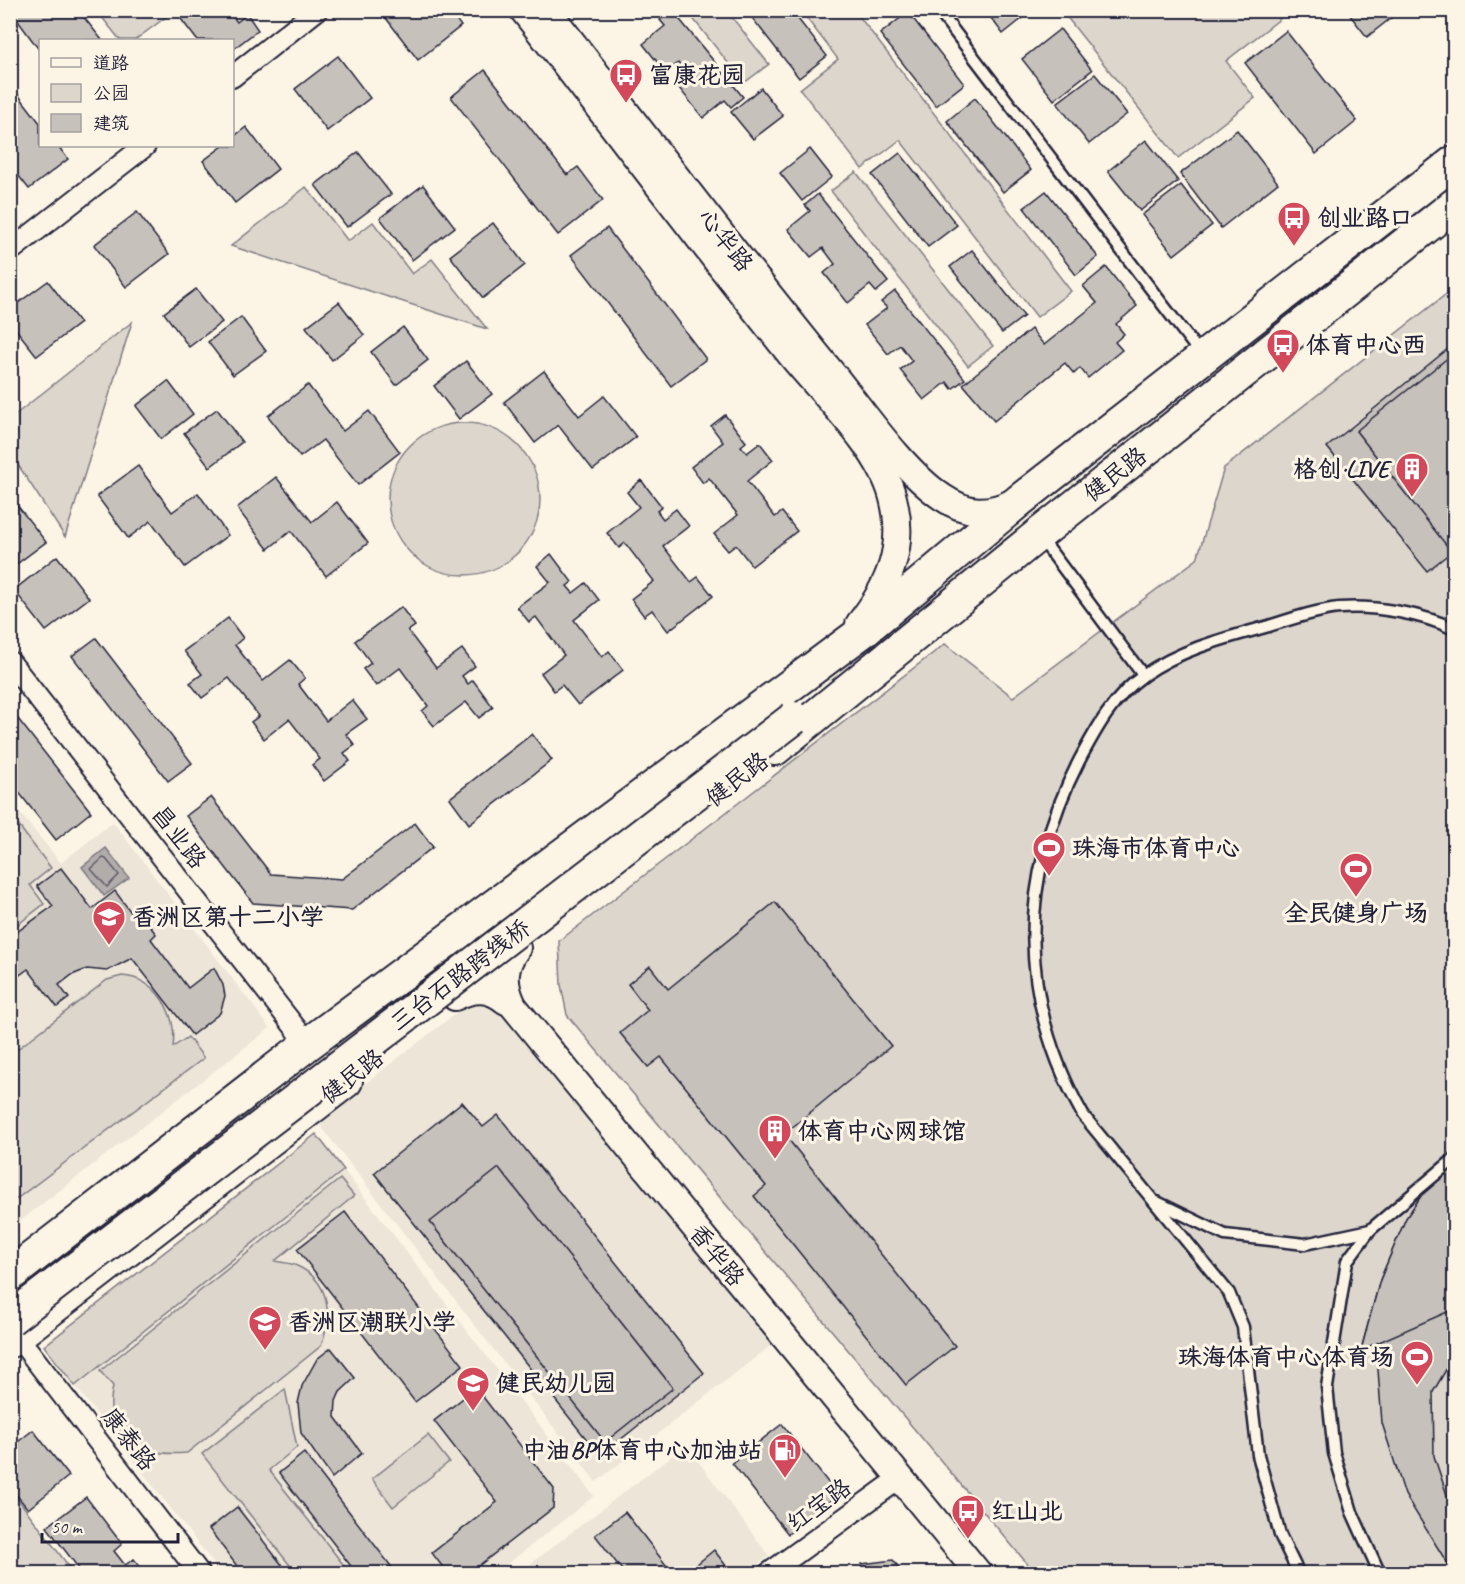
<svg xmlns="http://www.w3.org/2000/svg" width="1465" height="1584" viewBox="0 0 1465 1584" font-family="Caveat,'LXGW WenKai TC',sans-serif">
<rect width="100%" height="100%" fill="#fcf5e5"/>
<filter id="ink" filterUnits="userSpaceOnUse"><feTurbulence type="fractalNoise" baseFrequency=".0167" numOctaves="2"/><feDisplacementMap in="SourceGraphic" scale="12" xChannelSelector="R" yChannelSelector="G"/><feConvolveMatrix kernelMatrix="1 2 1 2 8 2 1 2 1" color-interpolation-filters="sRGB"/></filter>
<g filter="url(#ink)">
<g fill="#ece5d8">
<path d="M10 801 61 863 113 822 270 1028 11 1228Z"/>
<path d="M486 990 774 1343 596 1482 317 1121Z"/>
<path d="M316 1134 594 1496 496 1573H221L44 1346Z"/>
<path d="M686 1445 769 1556 746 1573 517 1574Z"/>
</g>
<g fill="#dcd6cc" stroke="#7f7c84" stroke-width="1.5">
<path d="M97 11H174L135 40H120Z"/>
<path d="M687 11H727L769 64 744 83Z"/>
<path d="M801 11H855L1071 291 1037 317 900 140 862 169 800 89 838 59Z"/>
<path d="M1062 11H1290L1226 61 1255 98 1178 158Z"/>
<path d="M856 172 993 346 968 366 831 191Z"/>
<path d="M306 187 348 241 373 222 412 274 432 259 487 329 231 246Z"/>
<path d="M1454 288V1573H1035L567 1015 561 985 559 941 945 644 1013 697 1197 559 1224 468Z"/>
<path d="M132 322 65 537 11 454V418Z"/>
<circle cx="464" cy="499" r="76"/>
<path d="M15 821 51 868 30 885 44 904 12 929 10 825Z"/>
<path d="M122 976C157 978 178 1015 173 1047L188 1037 204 1058 11 1203V1054L107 980Z"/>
<path d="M316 1134 344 1170 75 1386 44 1346Z"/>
<path d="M340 1179 354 1196 275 1261C282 1263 290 1262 297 1266 331 1281 332 1316 321 1346L187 1453C142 1457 101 1439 113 1386L100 1371Z"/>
<path d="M285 1389 297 1447 269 1470 346 1568 340 1573H296L202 1454Z"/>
<path d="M428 1435 449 1462 393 1507 372 1479Z"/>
<path d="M10 1490H11L74 1573H11Z"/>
</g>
<path fill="#b2adab" stroke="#78757e" stroke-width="1.5" d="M106 848 129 878 104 896 82 867Z"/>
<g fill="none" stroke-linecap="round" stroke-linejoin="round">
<path stroke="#5c5a68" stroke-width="1.5" d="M103 858 106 859 119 875 107 887 91 869Z"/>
</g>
<g fill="#c6c1bb" stroke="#22223b" stroke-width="1.5">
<path d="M10 10H78L102 40H40V51Z"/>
<path d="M183 10H228L237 22 247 14 258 30 232 50V40H197L178 15Z"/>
<path d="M395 10H449L461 26 418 60 386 18Z"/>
<path d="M672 10 743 97 731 107 725 100 703 118 679 88 691 79 678 63 666 73 643 44 665 26 660 20Z"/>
<path d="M746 10H791L827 56 799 78Z"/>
<path d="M985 10H1033L1003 34Z"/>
<path d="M1346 10H1401L1367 37Z"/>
<path d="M908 12 964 84 936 106 880 34Z"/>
<path d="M1060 29 1092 70 1054 100 1022 59Z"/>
<path d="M1286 31 1357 121 1316 154 1245 63Z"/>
<path d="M338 56 370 98 327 131 295 89Z"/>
<path d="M485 70 567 175 578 167 603 200 558 235 451 97Z"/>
<path d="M1095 74 1127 114 1089 144 1057 103Z"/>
<path d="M10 84 40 123V146H58L68 159 29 189 10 165Z"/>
<path d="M761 88 783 116 753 139 731 112Z"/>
<path d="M975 98 1031 170 1003 192 947 121Z"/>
<path d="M246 127 278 169 235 203 203 161 223 146H232V138Z"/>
<path d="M1237 130 1278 183 1221 228 1180 174Z"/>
<path d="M1146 140 1178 181 1140 211 1108 171Z"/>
<path d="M810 149 832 177 802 201 780 173Z"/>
<path d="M358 152 391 194 347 227 315 185Z"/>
<path d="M900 153 957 225 928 247 872 175Z"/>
<path d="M423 185 455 227 412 260 380 218Z"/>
<path d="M1181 185 1212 225 1174 255 1142 215Z"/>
<path d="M1046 191 1098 257 1076 275 1024 208Z"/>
<path d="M818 194 888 282 876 292 870 285 848 303 824 273 835 264 823 248 811 257 788 229 810 211 805 205Z"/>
<path d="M137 212 169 254 126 287 94 245Z"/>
<path d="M493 223 525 265 483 298 450 256Z"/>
<path d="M607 228 706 359 671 386 571 255Z"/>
<path d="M972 250 1024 316 1002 333 950 267Z"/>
<path d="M1106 267 1137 306 1116 324 1124 334 1115 342 1122 350 1088 378 1080 368 1074 374 1065 363 994 421 963 384 1031 329 1044 345 1097 303 1083 286Z"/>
<path d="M48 281 80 323 37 356 10 322V309Z"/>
<path d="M196 289 222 322 189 347 164 313Z"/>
<path d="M895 291 965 379 952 389 947 382 924 400 900 370 912 361 900 345 888 354 865 325 887 308 881 302Z"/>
<path d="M339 302 364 335 332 360 306 327Z"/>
<path d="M241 317 266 351 233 375 208 342Z"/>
<path d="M403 327 428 360 396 385 371 352Z"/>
<path d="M1454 344V550L1427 571 1327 447Z"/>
<path d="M1454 353V540L1447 546 1356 431Z"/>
<path d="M466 361 492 394 459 419 434 386Z"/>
<path d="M544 371 579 416 604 396 636 437 593 470 558 425 535 443 504 402Z"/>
<path d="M168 381 193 414 161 439 136 406Z"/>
<path d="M308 385 343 431 369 411 400 452 358 485 323 440 300 457 268 416Z"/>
<path d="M217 409 242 442 210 467 184 433Z"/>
<path d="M725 415 746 442 741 446 747 453 760 443 773 460 747 481 775 517 782 512 797 531 752 566 736 545 728 551 714 534 738 515 709 478 703 483 691 467 723 442 711 426Z"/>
<path d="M138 466 172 512 198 493 228 535 185 567 151 521 128 538 97 496Z"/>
<path d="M276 477 312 522 337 502 368 543 326 576 291 531 268 549 237 508Z"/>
<path d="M641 480 662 507 657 511 663 519 676 509 689 526 663 546 691 582 698 577 713 596 668 631 652 610 644 616 631 599 654 581 625 543 619 548 607 533 639 507 627 492Z"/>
<path d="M13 500 46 542 10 569V502Z"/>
<path d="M551 554 572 582 567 586 573 593 586 583 599 600 574 620 602 657 609 651 623 670 578 705 562 685 554 691 541 673 564 655 536 617 529 622 517 607 550 582 537 566Z"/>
<path d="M57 556 89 598 46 631 14 590Z"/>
<path d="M401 607 415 626 408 631 436 668 462 649 475 666 462 676 468 684 473 680 493 707 479 718 466 702 434 726 422 711 428 706 400 668 376 686 363 669 371 663 355 641Z"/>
<path d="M228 618 243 638 235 645 263 681 290 660 305 678 298 684 326 721 352 700 367 719 346 734 355 745 344 753 350 761 324 781 312 765 320 759 289 719 264 739 251 722 259 716 229 678 202 698 190 683 202 674 184 651Z"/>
<path d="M96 638 192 763 168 781 72 656Z"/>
<path d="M11 710 91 812 56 840 10 781Z"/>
<path d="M532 734 552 760 469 824 450 798Z"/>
<path d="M211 797 271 874 342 879 415 823 433 847 352 910 253 903 186 816Z"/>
<path d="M61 868 92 909 115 891 133 915 138 911 156 934 151 939 188 988 214 968 223 985 225 996 220 1013 192 1035 132 958 107 971 87 969 72 975 59 985 69 998 57 1007 28 969 10 982V937L53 906 37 886Z"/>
<path d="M775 902 891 1046 784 1134 955 1346 906 1385 754 1196 766 1186 661 1057 648 1067 620 1033 648 1010 628 984 650 966 668 989Z"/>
<path d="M462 1102 483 1127 498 1115 704 1373 600 1456 374 1173Z"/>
<path d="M1454 1148V1356L1433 1392 1434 1456 1454 1516V1574L1405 1495 1382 1423 1376 1343 1361 1350 1380 1280 1406 1218Z"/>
<path d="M1454 1148V1309L1361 1350 1380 1280 1406 1218Z"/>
<path d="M499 1168 673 1388 605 1442 430 1222Z"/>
<path d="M345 1212 463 1365 415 1402 297 1249Z"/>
<path d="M331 1348 355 1378 340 1392 336 1401 335 1417 362 1453 332 1478 301 1433 298 1403 302 1386 317 1359Z"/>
<path d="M476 1388 554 1489 553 1508 468 1574H448L432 1553 497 1502 434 1421Z"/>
<path d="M782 1424 838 1495 788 1534 732 1463Z"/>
<path d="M33 1430 69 1476 28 1509 10 1487V1448Z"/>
<path d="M304 1453 397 1574H357L279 1473Z"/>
<path d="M86 1497 122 1544 114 1551 125 1565 134 1559 146 1574H83L47 1527Z"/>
<path d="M237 1507 289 1574H243L209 1529Z"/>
<path d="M625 1512 673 1574H625L595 1535Z"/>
<path d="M714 1550 730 1571 727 1574H685Z"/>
<path d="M893 1560 904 1574H864L862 1564Z"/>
</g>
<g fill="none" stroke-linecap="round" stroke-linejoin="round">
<g stroke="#22223b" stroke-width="15">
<g id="service">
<path d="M938 10 1202 356"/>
<path d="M1040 537 1143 675"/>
<path d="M1157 1202 1225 1235 1305 1244 1370 1230"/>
<path d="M1299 1574 1280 1535 1258 1455 1243 1327 1229 1293 1083 1115C1017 997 1018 881 1079 761 1096 729 1114 696 1144 675 1181 649 1226 638 1269 626 1291 619 1317 610 1340 608 1374 605 1424 614 1454 629"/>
<path d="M1380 1574 1352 1512 1334 1453 1327 1387 1347 1261 1370 1230 1454 1159"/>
</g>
</g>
<g stroke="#22223b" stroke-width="24">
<g id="minor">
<path d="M232 77 317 10"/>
<path d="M10 251 145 146"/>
<path d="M10 662 308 1044"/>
<path d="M17 1336 200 1574"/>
<path d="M768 1574 900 1478"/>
</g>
</g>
<g stroke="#22223b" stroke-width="30">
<g id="tertiary">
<path d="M523 10C613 125 700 242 791 355 824 396 880 447 893 498 906 547 889 586 859 624"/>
<path d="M547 10C641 131 734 253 831 372 862 410 902 470 942 497 967 514 987 515 1014 502"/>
<path d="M456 936 979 1574"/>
<path d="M455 997C474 988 489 987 506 1001"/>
<path d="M512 1003C503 983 503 966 517 948"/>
</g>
</g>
<g stroke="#22223b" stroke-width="36">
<g id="primary">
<path d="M775 749 1038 535 1454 205"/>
<path d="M10 1275 308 1044 862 632 1020 500 1454 162"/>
<path d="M10 1341 346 1081"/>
</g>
</g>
<use href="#service" stroke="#fcf5e5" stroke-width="10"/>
<use href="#minor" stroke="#fcf5e5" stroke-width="20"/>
<use href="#tertiary" stroke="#fcf5e5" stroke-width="26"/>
<use href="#primary" stroke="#fcf5e5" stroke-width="32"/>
<g stroke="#22223b" stroke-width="36" stroke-linecap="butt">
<path id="primary-bridge" d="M10 1319 794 718"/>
</g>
<use href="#primary-bridge" stroke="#fcf5e5" stroke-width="32"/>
</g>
</g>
<defs>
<g id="bus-pin" transform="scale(1.725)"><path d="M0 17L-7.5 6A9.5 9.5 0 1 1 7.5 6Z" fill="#d1495b" stroke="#fcf5e5"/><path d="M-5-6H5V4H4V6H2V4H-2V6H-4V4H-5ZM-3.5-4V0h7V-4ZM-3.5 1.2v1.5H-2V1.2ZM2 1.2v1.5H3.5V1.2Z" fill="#fff"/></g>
<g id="building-pin" transform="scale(1.725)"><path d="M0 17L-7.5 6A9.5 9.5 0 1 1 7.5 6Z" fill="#d1495b" stroke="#fcf5e5"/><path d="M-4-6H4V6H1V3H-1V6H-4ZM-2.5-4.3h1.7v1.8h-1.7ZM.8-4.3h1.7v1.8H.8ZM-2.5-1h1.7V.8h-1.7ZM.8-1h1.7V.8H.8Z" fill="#fff"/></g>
<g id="stadium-pin" transform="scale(1.725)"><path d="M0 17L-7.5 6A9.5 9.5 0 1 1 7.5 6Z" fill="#d1495b" stroke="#fcf5e5"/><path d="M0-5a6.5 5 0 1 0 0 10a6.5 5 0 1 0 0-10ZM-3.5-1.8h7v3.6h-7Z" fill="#fff"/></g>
<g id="school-pin" transform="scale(1.725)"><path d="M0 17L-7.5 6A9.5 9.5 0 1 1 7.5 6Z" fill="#d1495b" stroke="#fcf5e5"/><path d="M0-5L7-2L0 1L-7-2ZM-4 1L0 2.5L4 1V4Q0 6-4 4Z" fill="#fff"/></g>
<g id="fuel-pin" transform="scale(1.725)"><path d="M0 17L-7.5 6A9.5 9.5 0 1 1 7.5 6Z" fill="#d1495b" stroke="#fcf5e5"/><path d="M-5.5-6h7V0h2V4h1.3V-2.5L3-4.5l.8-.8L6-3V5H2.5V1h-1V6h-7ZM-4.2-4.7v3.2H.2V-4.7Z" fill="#fff"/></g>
</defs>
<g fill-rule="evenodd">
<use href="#bus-pin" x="626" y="75"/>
<use href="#bus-pin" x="1294" y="218"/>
<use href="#bus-pin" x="1283" y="345"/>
<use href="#building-pin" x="1412" y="469"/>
<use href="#stadium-pin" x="1049" y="848"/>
<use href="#stadium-pin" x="1356" y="869"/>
<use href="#school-pin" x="109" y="917"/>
<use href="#building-pin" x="775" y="1131"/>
<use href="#school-pin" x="265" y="1322"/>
<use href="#stadium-pin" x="1417" y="1357"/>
<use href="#school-pin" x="473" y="1383"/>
<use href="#fuel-pin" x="785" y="1450"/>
<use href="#bus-pin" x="968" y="1511"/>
</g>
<g text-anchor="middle" stroke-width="6" stroke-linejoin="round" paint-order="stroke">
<g font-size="24" font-weight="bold" fill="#22223b" stroke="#fcf5e5" text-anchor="start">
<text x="649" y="83">富康花园</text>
<text x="1317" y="226">创业路口</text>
<text x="1306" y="353">体育中心西</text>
<text x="1389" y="477" text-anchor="end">格创·LIVE</text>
<text x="1072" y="856">珠海市体育中心</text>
<text x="1356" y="921" text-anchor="middle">全民健身广场</text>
<text x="132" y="925">香洲区第十二小学</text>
<text x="798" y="1139">体育中心网球馆</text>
<text x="288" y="1330">香洲区潮联小学</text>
<text x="1394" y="1365" text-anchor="end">珠海体育中心体育场</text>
<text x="496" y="1391">健民幼儿园</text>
<text x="762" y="1458" text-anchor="end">中油BP体育中心加油站</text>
<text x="991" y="1519">红山北</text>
</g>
<g font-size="24" fill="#22223b" stroke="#fcf5e5">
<text transform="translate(726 240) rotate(52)" y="8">心华路</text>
<text transform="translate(1115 474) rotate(-38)" y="8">健民路</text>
<text transform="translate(737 779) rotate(-38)" y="8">健民路</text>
<text transform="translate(179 837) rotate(52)" y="8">昌业路</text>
<text transform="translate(460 975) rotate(-37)" y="8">三台石路跨线桥</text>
<text transform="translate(352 1076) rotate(-38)" y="8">健民路</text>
<text transform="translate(717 1255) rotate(51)" y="8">香华路</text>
<text transform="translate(129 1439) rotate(52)" y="8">康泰路</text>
<text transform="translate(819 1505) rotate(-36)" y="8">红宝路</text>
</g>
</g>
<rect width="1465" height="1584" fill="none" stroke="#fcf5e5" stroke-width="36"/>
<rect x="18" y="18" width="1429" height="1548" fill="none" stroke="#22223b" stroke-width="2" filter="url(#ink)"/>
<rect x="39" y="39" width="195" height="108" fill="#fcf5e5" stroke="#a5a1a1" stroke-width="1.5"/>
<rect x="51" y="58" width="30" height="9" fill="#fcf5e5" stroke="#a5a1a1" stroke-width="1.5"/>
<text x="93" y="69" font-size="18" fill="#22223b">道路</text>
<rect x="51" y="84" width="30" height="18" fill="#dcd6cc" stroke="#a5a1a1" stroke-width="1.5"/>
<text x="93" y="99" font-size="18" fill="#22223b">公园</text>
<rect x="51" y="114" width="30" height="18" fill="#c6c1bb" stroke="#a5a1a1" stroke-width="1.5"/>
<text x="93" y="129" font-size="18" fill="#22223b">建筑</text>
<path d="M42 1533v9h136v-9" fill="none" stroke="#22223b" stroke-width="3"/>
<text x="51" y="1533" font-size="18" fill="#22223b" stroke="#fcf5e5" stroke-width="4.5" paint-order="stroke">50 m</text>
</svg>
